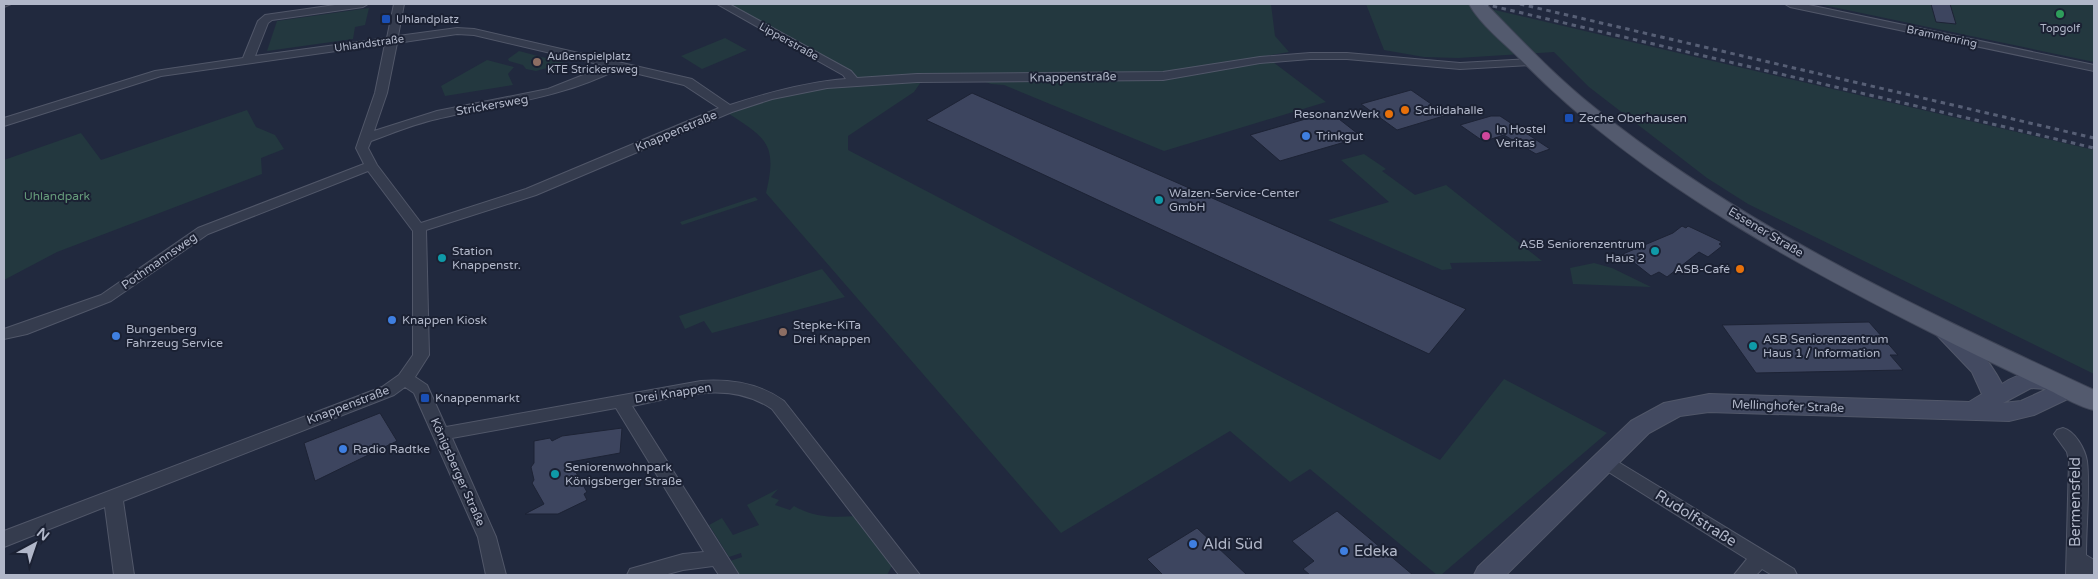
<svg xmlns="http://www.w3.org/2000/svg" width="2098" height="579" viewBox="0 0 2098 579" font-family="'Varela Round',sans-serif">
<rect width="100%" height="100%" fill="#21293e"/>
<g fill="#23383f">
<path d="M723 4H1271L1275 36 1289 52 1265 56 1326 102 1164 151 1004 85 991 84 972 77 854 81 847 72Z"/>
<path d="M1366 4H1469L2094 150V374L1748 204 1707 178 1589 87 1554 52 1458 58 1424 57 1384 50Z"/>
<path d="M1819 4H2094V62L1828 6Z"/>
<path d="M369 8 365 25 355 27 353 39 267 51 277 21Z"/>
<path d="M725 38 747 50 702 69 681 56Z"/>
<path d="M519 51 568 64 571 65 552 72 547 68 536 71 526 69 523 65 509 61 508 59Z"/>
<path d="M487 60 514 67 508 74 513 85 445 96 441 86Z"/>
<path d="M923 79 914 92 848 136V150L1440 460 1504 379 1607 433 1441 575H1437L1310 469 1290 482 1230 431 1061 533 766 193C778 143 766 138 726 112L816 86Z"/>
<path d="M247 110 256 127 275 135 284 149 261 158 262 174 57 252 4 280V160L81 133 101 160Z"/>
<path d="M1364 154 1386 169 1382 171 1415 195 1446 185 1542 261 1450 263 1452 269 1442 270 1328 220 1389 202 1341 160Z"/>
<path d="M755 197 758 200 682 225 680 222Z"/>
<path d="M1594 263 1612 268 1651 287 1573 284 1570 268Z"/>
<path d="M822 269 845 297 712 333 704 321 685 329 679 316Z"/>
<path d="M778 489 771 497 779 500 775 505 790 510 794 506C813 517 833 518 855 516L893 564 887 575H739L730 561 742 557 741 553 729 557 709 525 722 518 733 535 759 525 747 505Z"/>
</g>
<g fill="#3d455f" stroke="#1d2335">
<path d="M1931 4H1950L1956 24 1936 22Z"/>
<path d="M1411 90 1447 115 1397 130 1361 104Z"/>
<path d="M972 93 1436 296 1466 309 1429 354 926 120Z"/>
<path d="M1330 112 1362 137 1280 161 1250 135Z"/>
<path d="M1491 116H1500L1550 149 1536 154 1504 135 1488 140 1480 139 1460 125Z"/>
<path d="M1682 226 1686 228 1688 226 1722 242 1719 244 1722 246 1708 257 1699 252 1667 277 1659 272 1651 276 1623 254 1673 233Z"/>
<path d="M1869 322 1898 355H1890L1903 370 1756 373 1722 325Z"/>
<path d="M380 413 397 441 315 481 304 443Z"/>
<path d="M622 428 620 453 570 462 587 492 584 494 587 500 558 514H525L544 504 532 483 534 480 531 467 534 463V441L550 438 552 441 562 436Z"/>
<path d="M1337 511 1413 575H1310L1303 569 1314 561 1292 541Z"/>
<path d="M1197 528 1247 575H1163L1147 559Z"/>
</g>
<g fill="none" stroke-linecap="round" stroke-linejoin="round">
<g stroke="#515769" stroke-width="2">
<g id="street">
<path d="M4 4H11L4 7Z"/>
<path d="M342 4H368L363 7 272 20 268 23 255 56 387 38 394 4H404L398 36 457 28 474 29 692 79 730 105C767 93 806 82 846 79L843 75 717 4H729L851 71 857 78 917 74 1163 72 1260 57 1310 53H1347L1460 63 1531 59 1537 62 1531 65 1460 69 1347 59H1310L1260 63 1163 80 917 82 827 88 772 99 732 112 536 195 426 230 429 355 415 377 427 385 446 427 701 381C731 379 759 383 784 401L920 575H899L772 409C729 379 679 397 632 406L739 575H719L713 566 683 570 664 575H627L630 569 637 567 683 554 704 552 616 408 452 438 496 537 506 575H486L478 537 414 393 405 387 394 395 123 501 134 575H114L105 507 4 547V531L382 387 399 375 413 355V231L368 171 208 234 111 301 27 334 4 339V329L101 295 198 228 364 164 356 148 375 93 385 44 161 76 4 126V118L155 71 243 58 258 21 265 15ZM457 34 474 35 606 66 548 89 437 111 374 131 387 93 397 43ZM618 69 684 85 719 108 526 189 421 223 377 165 368 148 371 141C393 133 414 124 437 119 499 104 560 99 618 69Z"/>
<path d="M1785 4H1804L2094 65V71L1790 7Z"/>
<path d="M2063 428C2075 431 2085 449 2087 461 2090 487 2086 527 2086 555L2094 560V575H2066L2069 461 2067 452 2054 434 2057 430Z"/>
<path d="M1605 454 1794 569 1797 575H1772L1762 569 1756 575H1734L1747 559 1599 466 1596 461 1599 456Z"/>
</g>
</g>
<g stroke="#515769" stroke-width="2">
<path id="secondary" d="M1941 321C1965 327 1991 363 2002 384 2023 370 2038 370 2062 377L2065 382 2076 383 2080 389 2076 395 2034 415 2009 421 1709 412 1680 416 1649 433 1506 575H1474L1478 567 1631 421 1664 403 1709 394 1969 402 1982 394 1972 372 1930 328 1933 323ZM2031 388 2047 389 2021 401 2003 403Z"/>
</g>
<g stroke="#3f4557" stroke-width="2">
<path id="primary" d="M1469 4H1486C1521 40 1556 77 1595 108 1744 228 1922 310 2094 390V410C2080 407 2066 399 2053 392 2028 380 2003 368 1978 356 1820 278 1643 186 1520 59 1503 42 1480 24 1469 4Z"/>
</g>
<use href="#street" fill="#353c4e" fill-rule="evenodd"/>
<use href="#secondary" fill="#434a61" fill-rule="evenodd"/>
<use href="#primary" fill="#535a6e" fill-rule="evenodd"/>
<g stroke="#575f75" stroke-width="3" stroke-dasharray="4.5 4.5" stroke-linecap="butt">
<path d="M1484 4 2094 148"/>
<path d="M1520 4 2094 138"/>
</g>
</g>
<circle fill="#2e9e5b" stroke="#1b2133" stroke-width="2" cx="2060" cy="14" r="5"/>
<g fill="#1a4fb4" stroke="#1b2133" stroke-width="2">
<rect x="381" y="14" width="10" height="10" rx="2.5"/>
<rect x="1564" y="113" width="10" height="10" rx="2.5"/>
<rect x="420" y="393" width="10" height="10" rx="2.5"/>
</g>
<g fill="#8d6e63" stroke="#1b2133" stroke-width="2">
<circle cx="537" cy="62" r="5"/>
<circle cx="783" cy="332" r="5"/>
</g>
<g fill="#e8710a" stroke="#1b2133" stroke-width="2">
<circle cx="1405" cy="110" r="5"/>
<circle cx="1389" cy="114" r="5"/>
<circle cx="1740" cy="269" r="5"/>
</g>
<g fill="#3f7fe0" stroke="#1b2133" stroke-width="2">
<circle cx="1306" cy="136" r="5"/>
<circle cx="392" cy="320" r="5"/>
<circle cx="116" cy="336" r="5"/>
<circle cx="343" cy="449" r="5"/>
<circle cx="1193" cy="544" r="5"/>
<circle cx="1344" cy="551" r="5"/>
</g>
<circle fill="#d1479c" stroke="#1b2133" stroke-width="2" cx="1486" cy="136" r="5"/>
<g fill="#0f9aa8" stroke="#1b2133" stroke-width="2">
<circle cx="1159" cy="200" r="5"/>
<circle cx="1655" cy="251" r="5"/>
<circle cx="442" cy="258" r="5"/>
<circle cx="1753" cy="346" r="5"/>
<circle cx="555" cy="474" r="5"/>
</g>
<g text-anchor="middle" stroke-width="4" stroke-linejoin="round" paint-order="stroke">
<g font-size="11" fill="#b1b7c9" stroke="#1b2133" text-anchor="start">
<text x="396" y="23">Uhlandplatz</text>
<text x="2060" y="32" text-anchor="middle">Topgolf</text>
<text x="547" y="60">Außenspielplatz<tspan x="547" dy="13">KTE Strickersweg</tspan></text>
</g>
<g font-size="11" fill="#b1b7c9" stroke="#1b2133">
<text transform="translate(1942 36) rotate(12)" y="4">Brammenring</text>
<text transform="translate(789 41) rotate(29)" y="4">Lipperstraße</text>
<text transform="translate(369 43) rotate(-8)" y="4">Uhlandstraße</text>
</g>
<g font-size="12" fill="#b1b7c9" stroke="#1b2133">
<text transform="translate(1073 77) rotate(-1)" y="4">Knappenstraße</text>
<text transform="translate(492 105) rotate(-10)" y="4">Strickersweg</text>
<text transform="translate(676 131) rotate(-23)" y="4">Knappenstraße</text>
<text transform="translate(1766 232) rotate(31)" y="4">Essener Straße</text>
<text transform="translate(159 261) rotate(-35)" y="4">Pothmannsweg</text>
<text transform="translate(673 393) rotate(-9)" y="4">Drei Knappen</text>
<text transform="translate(348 405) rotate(-21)" y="4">Knappenstraße</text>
<text transform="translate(1788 406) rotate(2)" y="4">Mellinghofer Straße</text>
<text transform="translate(458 472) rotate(66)" y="4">Königsberger Straße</text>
</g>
<g font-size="12" fill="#b1b7c9" stroke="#1b2133" text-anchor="start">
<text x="1415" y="114">Schildahalle</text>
<text x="1379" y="118" text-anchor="end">ResonanzWerk</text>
<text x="1579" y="122">Zeche Oberhausen</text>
<text x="1496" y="133">In Hostel<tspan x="1496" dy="14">Veritas</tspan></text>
<text x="1316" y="140">Trinkgut</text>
<text x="1169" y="197">Walzen-Service-Center<tspan x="1169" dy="14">GmbH</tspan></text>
<text x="1645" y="248" text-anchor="end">ASB Seniorenzentrum<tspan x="1645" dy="14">Haus 2</tspan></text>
<text x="452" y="255">Station<tspan x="452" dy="14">Knappenstr.</tspan></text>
<text x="1730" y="273" text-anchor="end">ASB-Café</text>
<text x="402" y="324">Knappen Kiosk</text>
<text x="793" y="329">Stepke-KiTa<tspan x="793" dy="14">Drei Knappen</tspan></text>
<text x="126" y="333">Bungenberg<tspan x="126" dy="14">Fahrzeug Service</tspan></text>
<text x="1763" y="343">ASB Seniorenzentrum<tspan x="1763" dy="14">Haus 1 / Information</tspan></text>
<text x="435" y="402">Knappenmarkt</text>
<text x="353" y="453">Radio Radtke</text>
<text x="565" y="471">Seniorenwohnpark<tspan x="565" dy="14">Königsberger Straße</tspan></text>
</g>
<g font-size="12" fill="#669c7b" stroke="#1b2133">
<text x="57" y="200">Uhlandpark</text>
</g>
<g font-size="15" fill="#b1b7c9" stroke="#1b2133">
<text transform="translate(2075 502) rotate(-90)" y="5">Bermensfeld</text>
<text transform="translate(1696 518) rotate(32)" y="5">Rudolfstraße</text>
</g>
<g font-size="15" fill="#b1b7c9" stroke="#1b2133" text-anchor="start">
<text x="1203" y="549">Aldi Süd</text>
<text x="1354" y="556">Edeka</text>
</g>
</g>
<rect width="2098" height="579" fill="none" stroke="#b1b7c9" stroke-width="10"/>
<g transform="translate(35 544) rotate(40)" stroke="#1b2133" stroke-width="4" paint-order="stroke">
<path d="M0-4L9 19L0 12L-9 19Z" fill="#b1b7c9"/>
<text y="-8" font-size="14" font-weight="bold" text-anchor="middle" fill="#b1b7c9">N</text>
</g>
</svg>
